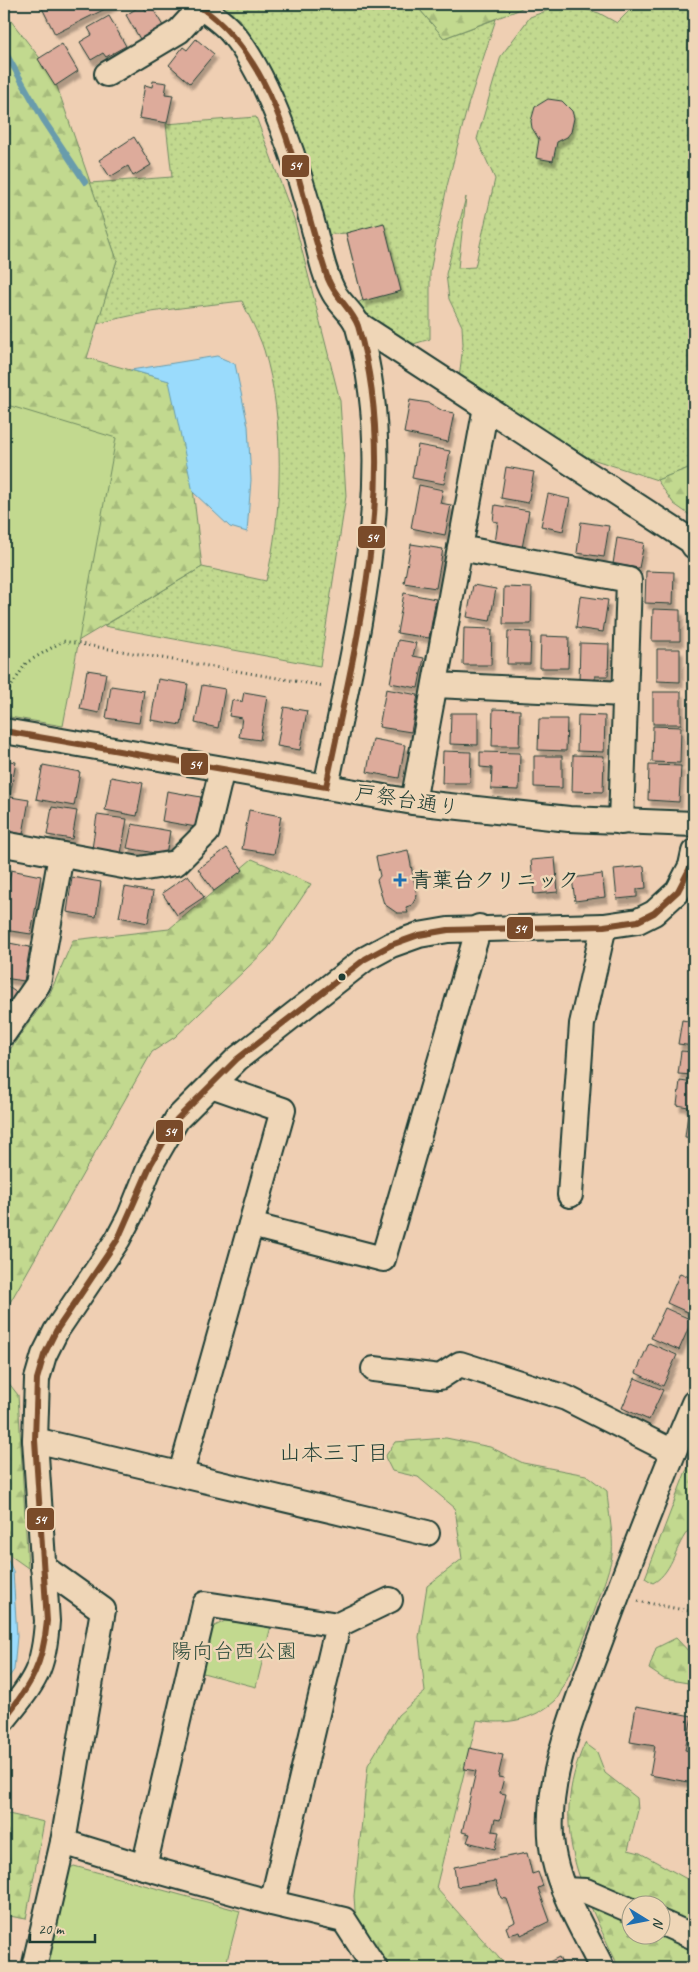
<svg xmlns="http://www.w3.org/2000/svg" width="698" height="1972" viewBox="0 0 698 1972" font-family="Caveat,'Klee One',sans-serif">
<defs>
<pattern id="grass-dots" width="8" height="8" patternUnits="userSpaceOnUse" patternTransform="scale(1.25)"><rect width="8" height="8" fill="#c2d98f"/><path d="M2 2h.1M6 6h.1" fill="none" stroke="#a6bb7c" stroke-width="1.8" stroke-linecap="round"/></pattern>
<pattern id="forest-firs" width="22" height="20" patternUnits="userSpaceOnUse" patternTransform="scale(1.25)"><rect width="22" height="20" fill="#c2d98f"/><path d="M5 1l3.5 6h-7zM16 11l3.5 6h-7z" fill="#a6bb7c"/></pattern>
<filter id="shadow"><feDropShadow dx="3" dy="5.5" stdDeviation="1" flood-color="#0004"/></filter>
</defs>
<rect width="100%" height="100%" fill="#efcfb3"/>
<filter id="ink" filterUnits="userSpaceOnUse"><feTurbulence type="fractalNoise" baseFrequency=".02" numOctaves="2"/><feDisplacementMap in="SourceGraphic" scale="10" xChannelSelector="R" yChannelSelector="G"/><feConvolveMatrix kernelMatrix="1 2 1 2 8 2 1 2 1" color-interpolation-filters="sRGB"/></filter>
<g filter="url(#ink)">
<g fill="url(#grass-dots)" stroke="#708b62">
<path d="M216 4H415L444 38 496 19 468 105 447 186 430 272V339L410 345 374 322 354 305 363 300 346 233 326 235 272 82 239 19Z"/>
<path d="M565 4 599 13 617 23 636 4H683L694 16V466L657 480 589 458 459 379 463 345 462 326 449 299 446 274 466 197 458 268 475 267 495 179 477 139 501 56 530 17Z"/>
<path d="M256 117 294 219 340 401 346 496 320 666 104 626 202 567 266 581C283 513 285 418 264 350 259 334 249 317 242 301 193 307 144 310 97 324L117 260 90 183 172 177 166 124Z"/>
</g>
<g fill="url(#forest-firs)" stroke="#708b62" fill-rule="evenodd">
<path d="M415 4H529L516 11 444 38Z"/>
<path d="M4 12 53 75 117 260 87 358 181 384 202 567 26 672 4 670Z"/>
<path d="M694 466V518L674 504 657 480Z"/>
<path d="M252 859 311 884 268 948 175 1037 152 1052 4 1313V1058L50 993 73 940 169 929Z"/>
<path d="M4 1377 18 1395 28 1568 4 1551Z"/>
<path d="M446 1438 490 1447 523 1463 586 1475 607 1491C608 1511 614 1535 612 1555 611 1572 565 1692 555 1701 532 1721 505 1725 477 1720L436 1888 508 1968H383L357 1938 354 1896 368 1765 398 1715 425 1692 419 1637 427 1586 462 1559 455 1508 418 1477 392 1471 385 1457 395 1442Z"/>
<path d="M694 1460V1525C675 1540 675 1571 653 1583L645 1578 686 1471Z"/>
<path d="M676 1638 694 1657V1684L664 1679 649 1669 656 1648Z"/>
<path d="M585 1743 597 1752 605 1773 637 1798 638 1810 628 1850 640 1853 694 1883V1968H619C583 1890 547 1829 585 1743ZM630 1904H660V1934H630Z"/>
<path d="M4 1813 44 1822 26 1919 4 1915Z"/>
</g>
<g fill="#c2d98f" stroke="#708b62">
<path d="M4 404 116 438 63 726 4 716Z"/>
<path d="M225 1621 271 1626 256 1687 199 1672 209 1629Z"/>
<path d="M74 1866 240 1911 225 1968H52L47 1961 61 1873Z"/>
</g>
<g fill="#9adbfc" stroke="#699cac">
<path d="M217 356 235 364 248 426 251 480 247 532 230 527 193 492 169 381 131 370Z"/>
<path d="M4 1551 13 1571 17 1636 14 1670 4 1684Z"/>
</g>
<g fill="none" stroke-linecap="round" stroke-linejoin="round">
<path stroke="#699cac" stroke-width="6" d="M4 50 43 119 85 182"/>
</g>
<g fill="#ddab9b" stroke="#1f3d34" filter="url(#shadow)">
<path d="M40 4H115L55 34Z"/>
<path d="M142 5 146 11 152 7 163 26 140 39 126 15Z"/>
<path d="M109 16 126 46 106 57 103 53 91 60 80 42 92 35 88 28Z"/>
<path d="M196 39 214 54 190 83 169 65 183 47 187 50Z"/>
<path d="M62 44 78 71 55 86 38 59Z"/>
<path d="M153 81 167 83 165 94 173 95 167 123 139 118 145 85 152 87Z"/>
<path d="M548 99 562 101 572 111 574 118 571 132 567 137 557 142 553 161 536 158 539 139 532 128 531 121 535 107Z"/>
<path d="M134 137 151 165 133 176 128 166 110 177 99 160Z"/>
<path d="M384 223 401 291 363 301 346 233Z"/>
<path d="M410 400 429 403 443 411 454 413 448 442 404 433Z"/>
<path d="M418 445 450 451 444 484 412 478Z"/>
<path d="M506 467 534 472 528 503 501 498Z"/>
<path d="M419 485 443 490 440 503 451 505 445 535 411 528Z"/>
<path d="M548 494 570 499 563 531 541 526Z"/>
<path d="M495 505 529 511 522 548 495 543 498 522 493 521Z"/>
<path d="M581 522 609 526 604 557 577 553Z"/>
<path d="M617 538 644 543 639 568 613 564Z"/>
<path d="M411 544 443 549 436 588 404 583Z"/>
<path d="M646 571 674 572 673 604 645 603Z"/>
<path d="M473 585 496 589 490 621 467 617Z"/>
<path d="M504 587 532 588 531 624H503Z"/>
<path d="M404 593 436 599 429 638 397 633Z"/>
<path d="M580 596 608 600 603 632 576 628Z"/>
<path d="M653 609 680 610V641H652Z"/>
<path d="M464 628 492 629 491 665H463Z"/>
<path d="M508 631 531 632 530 664H507Z"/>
<path d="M541 636 569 637 568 668H540Z"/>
<path d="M398 640 416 643 413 656 424 658 418 688 390 683Z"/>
<path d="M580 643 609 644 608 676H595V682H579Z"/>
<path d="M657 649H680V682L657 681Z"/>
<path d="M87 670 106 673 99 713 80 709Z"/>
<path d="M158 679 188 684 181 725 151 720Z"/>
<path d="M202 685 225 689 218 728 195 723Z"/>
<path d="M111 686 144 691 139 723 106 718Z"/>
<path d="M386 689 418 695 411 732 379 727Z"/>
<path d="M244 692 267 696 260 740 239 737 242 718 229 716 232 700 242 702Z"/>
<rect x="653" y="692" width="28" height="32"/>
<path d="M284 707 307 711 300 750 277 746Z"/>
<path d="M493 709 520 710 519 746H492Z"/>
<path d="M451 713H478V745L450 744Z"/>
<path d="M578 715 605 716 604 752 577 751Z"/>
<path d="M539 719H567L566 751 538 750Z"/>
<path d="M653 726 681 727 680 763 652 762Z"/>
<path d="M373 739 405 745 399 778 367 772Z"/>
<path d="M443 751 471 752 470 783H442Z"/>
<path d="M480 752 520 753 519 790 491 789 492 768 480 767Z"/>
<path d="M573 755 604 756 603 792 572 791Z"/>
<path d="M534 756H562V788L534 787Z"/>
<path d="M4 760 16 762 10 795 4 794Z"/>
<path d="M43 765 80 772 74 806 36 799Z"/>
<path d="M649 765 681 766 679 802 648 800Z"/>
<path d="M111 777 143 783 137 816 105 810Z"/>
<path d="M167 791 201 797 196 827 162 821Z"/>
<path d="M4 796 29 800 23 834 4 831Z"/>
<path d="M52 807 77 811 72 839 47 835Z"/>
<path d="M249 810 281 816 274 854 242 849Z"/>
<path d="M97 815 127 819 121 854 92 849Z"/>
<path d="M132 824 170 831 166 855 127 848Z"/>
<path d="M227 848 243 870 214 891 198 869Z"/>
<path d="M408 850 417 896 412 905 406 907 408 913H397L384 904 377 880 380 876 376 857Z"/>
<path d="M555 858 558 892 534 894 531 860Z"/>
<path d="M644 866 646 888 637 889V897L617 899 614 869Z"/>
<path d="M11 870 41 876 31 934 4 930V912Z"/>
<path d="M602 874 605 897 575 901 572 878Z"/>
<path d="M188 875 204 897 177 915 162 893Z"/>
<path d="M72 877 101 882 96 917 67 912Z"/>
<path d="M125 887 153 892 148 923 119 917Z"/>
<path d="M4 942 30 947 24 981 4 978Z"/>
<path d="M4 984 17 993 4 1012Z"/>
<path d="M693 987H694V1010H691Z"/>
<path d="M682 1020 694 1022V1046L678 1044Z"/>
<path d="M681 1051 694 1052V1075L678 1074Z"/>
<path d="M680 1081 694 1083V1108L677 1105Z"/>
<path d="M688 1114 694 1115V1138L685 1137Z"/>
<path d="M680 1273 694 1279V1315L667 1303Z"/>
<path d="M665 1308 692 1320 679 1350 651 1338Z"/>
<path d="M649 1343 677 1355 663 1386 636 1373Z"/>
<path d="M635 1378 663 1390 649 1420 622 1408Z"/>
<path d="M636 1706 692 1716 685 1750 694 1752V1802H689L693 1783 650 1775 655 1746 630 1742Z"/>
<path d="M469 1748 503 1755 498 1777 504 1778 500 1793 506 1794 500 1820 495 1819 492 1831 499 1832 495 1849 467 1842 470 1834 462 1832 476 1771 464 1769Z"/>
<path d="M527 1853 532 1874 538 1872 543 1886 538 1888 550 1921 521 1935 520 1932 509 1935 506 1927 515 1922 507 1899 501 1898 496 1881 457 1887 454 1867Z"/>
<path d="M559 1957 564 1968H537Z"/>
</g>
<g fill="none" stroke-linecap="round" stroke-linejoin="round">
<g stroke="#1f3d34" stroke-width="28">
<g id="minor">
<path d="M196 4C208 12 222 21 232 33 270 77 301 176 315 233 320 253 324 275 334 293 340 304 355 315 358 327 401 476 355 639 326 787"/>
<path d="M107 74 179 31 201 7"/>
<path d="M358 324 691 541 694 546"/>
<path d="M460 548 629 580 621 822"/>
<path d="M435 685 624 694"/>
<path d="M4 731 413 802 569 819 694 824"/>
<path d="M413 802 486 407"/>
<path d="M4 844 139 869 176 863 207 832 222 769"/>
<path d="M4 1033 38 984 61 855"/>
<path d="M570 1195 582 1024 604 926"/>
<path d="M251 1225 383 1259 479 927"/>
<path d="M374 1369 440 1377 460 1364 566 1398 673 1452"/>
<path d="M35 1440 427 1533"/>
<path d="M181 1473 283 1110 211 1085"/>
<path d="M338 1625 272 1903 144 1867 205 1604 338 1625 390 1600"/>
<path d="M4 1719C35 1681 44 1670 47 1621L35 1440 37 1379 44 1355 56 1331 118 1239 130 1216 151 1164 177 1119 237 1059 365 959 391 945 419 935 448 930 604 926 638 921 654 913 678 891 691 866 694 852"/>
<path d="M63 1842 144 1867"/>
<path d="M564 1890 586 1891 630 1910"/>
<path d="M272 1903 344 1920 375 1968"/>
<path d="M660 1922 694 1937"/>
<path d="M34 1968 63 1842 103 1610 43 1567"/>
<path d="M602 1968C585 1933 562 1896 554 1858 538 1785 582 1692 606 1625 634 1550 663 1476 694 1403"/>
</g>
</g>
<g stroke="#1f3d34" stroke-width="3" stroke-dasharray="1 4" stroke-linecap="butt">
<path d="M4 698 26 663 63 641 324 686"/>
<path d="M638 1601 694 1612"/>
</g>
<use href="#minor" stroke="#efd6b7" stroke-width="24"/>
<g stroke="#efd6b7" stroke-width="10">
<g id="bus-1">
<path d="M4 731 326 787C356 641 402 473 358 326 353 311 335 297 328 279 295 185 286 64 196 4"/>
<path d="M4 1719C31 1685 43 1665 47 1621L35 1440 37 1379 44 1355 56 1331 118 1239 151 1164 177 1119 237 1059 365 959 391 945 419 935 448 930 604 926 638 921 654 913 678 891 691 866 694 852"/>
</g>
</g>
<use href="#bus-1" stroke="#7a4b2a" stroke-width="6"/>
</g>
</g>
<path fill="#1f6fb2" stroke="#efd6b7" stroke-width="2" d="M397.5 872.5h5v5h5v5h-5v5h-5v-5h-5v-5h5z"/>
<circle fill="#1f3d34" stroke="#efd6b7" stroke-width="2" cx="342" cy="977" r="4.5"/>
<g text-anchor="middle" stroke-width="5" stroke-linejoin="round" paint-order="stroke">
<g font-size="21" fill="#1f3d34" stroke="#efd6b7">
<text transform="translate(407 800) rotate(9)" y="7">戸祭台通り</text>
</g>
<g font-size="21" font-weight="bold" fill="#1f3d34" stroke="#efd6b7" text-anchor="start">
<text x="411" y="887">青葉台クリニック</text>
</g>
<g font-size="21" fill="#2f4d3d" stroke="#efd6b7">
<text x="234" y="1658">陽向台西公園</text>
</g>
<g font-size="22" fill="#1f3d34" stroke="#efd6b7">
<text x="334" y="1460">山本三丁目</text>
</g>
</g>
<g stroke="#efd6b7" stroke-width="2">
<rect x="281" y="154" width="29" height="24" rx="5" fill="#7a4b2a"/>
<rect x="357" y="525" width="29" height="24" rx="5" fill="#7a4b2a"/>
<rect x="180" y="752" width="29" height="24" rx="5" fill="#7a4b2a"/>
<rect x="506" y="916" width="28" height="24" rx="5" fill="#7a4b2a"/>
<rect x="155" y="1119" width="29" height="24" rx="5" fill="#7a4b2a"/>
<rect x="26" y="1507" width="29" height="24" rx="5" fill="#7a4b2a"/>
</g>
<g font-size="14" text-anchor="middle" font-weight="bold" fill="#fff">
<text x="295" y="170">54</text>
<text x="372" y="542">54</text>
<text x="195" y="769">54</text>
<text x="520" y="933">54</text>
<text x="170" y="1136">54</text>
<text x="40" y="1524">54</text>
</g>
<rect width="698" height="1972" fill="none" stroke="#efd6b7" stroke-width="20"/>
<rect x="10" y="10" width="678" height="1952" fill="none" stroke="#1f3d34" stroke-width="2" filter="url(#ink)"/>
<g transform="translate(646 1920) rotate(100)"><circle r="24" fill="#efd6b7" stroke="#9c9983"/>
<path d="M0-4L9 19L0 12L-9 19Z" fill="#1f6fb2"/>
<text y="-8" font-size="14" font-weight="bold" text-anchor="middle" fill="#1f3d34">N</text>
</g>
<path d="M30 1934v8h65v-8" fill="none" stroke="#1f3d34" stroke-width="2.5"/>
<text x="38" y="1934" font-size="15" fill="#1f3d34" stroke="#efd6b7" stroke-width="4" paint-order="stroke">20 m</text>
</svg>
